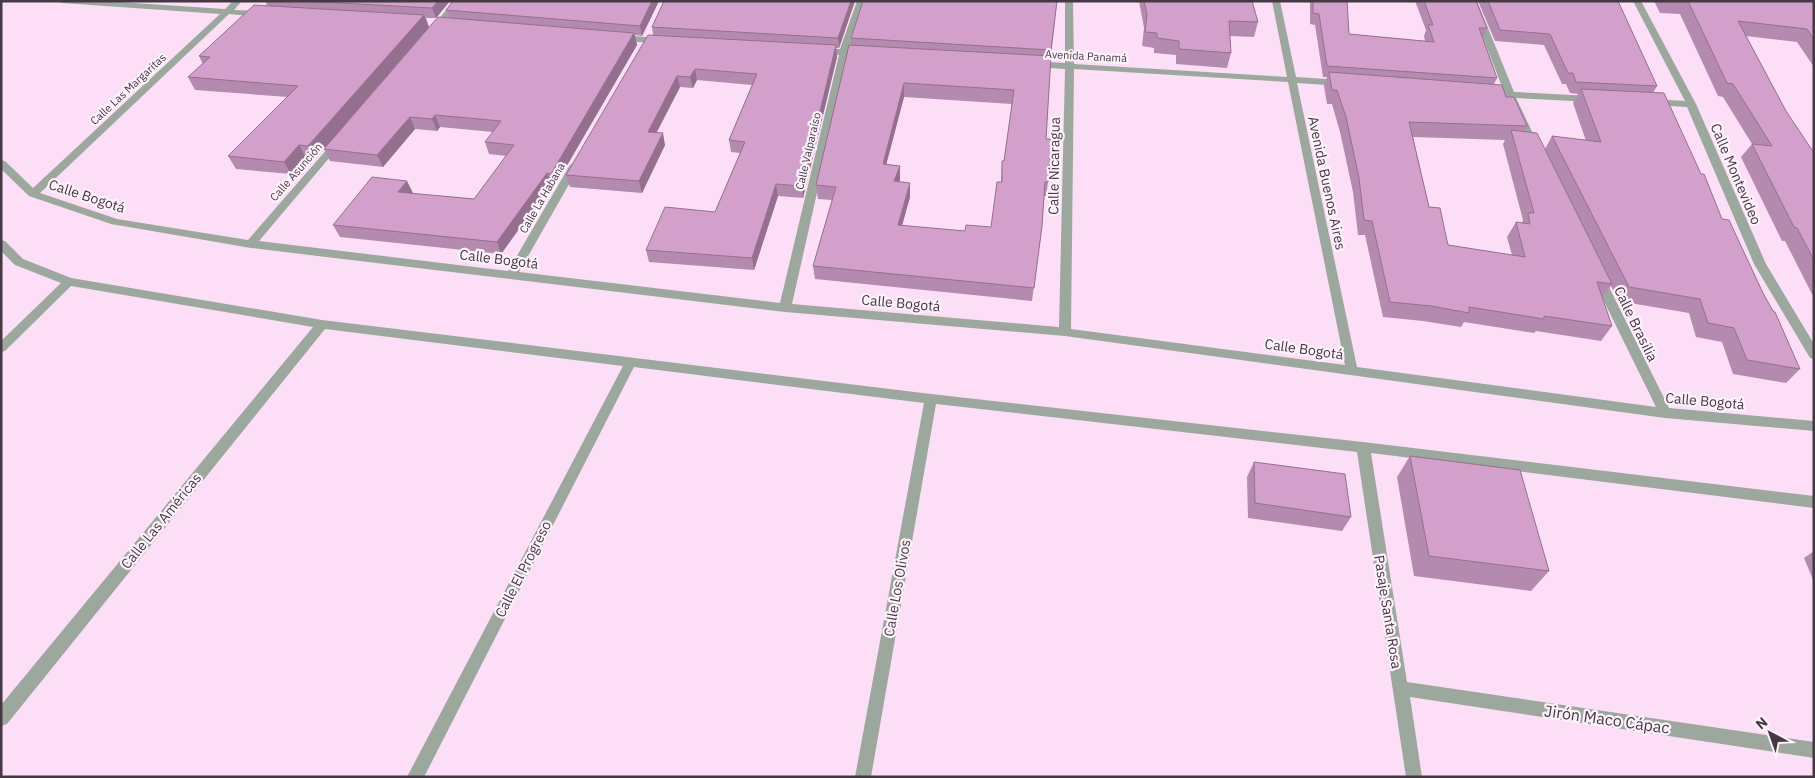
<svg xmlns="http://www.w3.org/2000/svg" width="1815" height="778" viewBox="0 0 1815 778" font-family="'IBM Plex Sans',sans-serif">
<rect width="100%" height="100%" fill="#fcdff6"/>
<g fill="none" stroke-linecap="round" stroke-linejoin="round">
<g fill="#9ca89e" fill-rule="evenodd">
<path d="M58 1H104L225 9 233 1H242L234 10 261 11 265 14 261 17 229 14 40 193 117 219 248 240 335 140H341V144L259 241 508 271 570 165 575 162 580 165 519 272 780 303 839 55 820 54 816 51 820 48 840 49 857 1H865L849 50H862L866 53 862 56 848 55 792 304 1059 327 1065 69 1035 67 1031 64 1035 61 1065 63V1H1073L1074 64 1287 77 1272 1H1280L1296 77 1342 80 1347 83 1342 86 1297 83 1357 367 1656 407 1593 279 1599 275 1605 279 1669 408 1814 421V431L1665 418 1065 336 785 312 251 248 111 224 29 196 1 169V160L5 161 33 188 220 14 62 3ZM1074 69 1288 82 1345 365 1071 329Z"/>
<path d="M453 1H462L437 33H431V29Z"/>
<path d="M1469 1H1477L1514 92 1591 96 1596 99 1591 102 1516 98 1539 146 1537 148 1534 149 1529 146 1507 98 1489 97 1484 94 1489 91 1504 92Z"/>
<path d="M1633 1H1641L1696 104 1766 264 1814 344V359L1810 358 1754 264 1687 107 1651 105 1646 102 1651 99 1685 101Z"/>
<path d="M620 35 660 38 664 41 660 44 617 40 616 38Z"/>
<path d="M1 240 5 241 23 259 71 278 322 320 931 394 1363 442 1814 496V508L1371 453 1407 682 1814 742V758L1410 697 1422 777H1406L1357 452 936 404 871 777H855L924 403 634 367 424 777H407L623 366 325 329 7 724 1 726V705L313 327 71 286 5 351 1 352V341L61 283 15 265 1 251Z"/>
</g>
</g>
<g fill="#b58aaf" fill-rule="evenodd">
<path d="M265 1H450L436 18H426L429 27 372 94 449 17 446 10 659 1 642 36 635 35 637 45 555 186 551 185 501 254 340 237 333 225 413 193 412 194 474 199 507 156 489 154 485 142 493 132 440 127 437 131 415 129 383 167 330 161 324 149 315 159 306 158 291 174 236 169 228 156 288 97 195 90 188 77 203 64 199 56 267 5Z"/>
<path d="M855 1 839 48H836L837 57 803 198 778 196 754 270 649 262 646 250 715 212 740 153 731 152 729 140 752 85 697 80 693 88 680 87 657 132 665 145 642 193 570 187 566 175 653 35 652 27Z"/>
<path d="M1057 1 1051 56 1046 139 1048 182 1046 196H1044L1042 226 1032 301 815 279 813 266 832 200 818 199 816 185 851 45V38ZM904 97 1012 104 1004 161H1002L1001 182 991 227 965 231 902 226 910 197V183L899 182 900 179V166L886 164Z"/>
<path d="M1139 1H1252L1258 22 1254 37 1230 36 1231 53 1227 68 1176 64V55L1154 53V48L1142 46 1144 28Z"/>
<path d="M1310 1H1347L1349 34 1425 41 1424 36 1426 30 1415 1H1476L1487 28 1483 38 1497 78 1494 84 1506 97 1527 126 1524 132 1545 149 1552 136 1586 141 1573 103 1578 94 1570 93 1566 84H1562L1544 45 1495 41 1478 1H1618L1657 86 1653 93 1722 219 1800 369 1786 383 1733 374 1722 342 1696 337 1689 313 1618 301 1611 286 1602 297 1612 326 1601 341 1536 331 1534 333 1464 322 1461 327 1423 321 1383 317 1365 235H1358L1353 192 1340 132 1332 104H1327L1324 86 1327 77H1323L1315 25 1310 24ZM1413 137 1505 140 1503 144 1523 220 1522 223 1516 222 1507 237 1512 255 1448 245 1429 207Z"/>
<path d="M1654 1H1814V67L1797 42 1746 36 1786 111 1814 153V298L1785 241H1782L1741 157 1752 144 1723 97 1718 96 1680 14 1660 13Z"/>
<path d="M1410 456 1549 571 1531 591 1414 576 1397 477Z"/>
<path d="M1254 462 1351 517 1342 531 1248 518 1247 477Z"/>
<path d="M1814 551V582L1804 558Z"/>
</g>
<g fill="#94708e">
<path d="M438 1H450L436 18 432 8Z"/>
<path d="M652 1H659L642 36 640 26Z"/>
<path d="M851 1H855L839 48 838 38Z"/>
<path d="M424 15 429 27 315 159 308 146Z"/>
<path d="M634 33 637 45 555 186 551 174Z"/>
<path d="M836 45 837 57 803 198 802 186Z"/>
<path d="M695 69 697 80 693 88 690 77Z"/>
<path d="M677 76 680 87 651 143 648 132Z"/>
<path d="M904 83V97L883 177V164Z"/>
<path d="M435 115 440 127 437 131 432 119Z"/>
<path d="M410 117 415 129 383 167 377 155Z"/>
<path d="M663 133 665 145 642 193 639 181Z"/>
<path d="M299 145 306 158 291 174 284 162Z"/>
<path d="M900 166V179L894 195V181Z"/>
<path d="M547 173 551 185 501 254 497 242Z"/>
<path d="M407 181 413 193 404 204 398 192Z"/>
<path d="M910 183V197L898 239V225Z"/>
<path d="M776 184 778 196 754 270 752 258Z"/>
</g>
<g fill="#d3a0cb" stroke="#94708e" fill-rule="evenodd">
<path d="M303 1H438L432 8Z"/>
<path d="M453 1H652L640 26 446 10Z"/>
<path d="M664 1H851L838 38 652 27Z"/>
<path d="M863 1H1057L1051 50 851 38Z"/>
<path d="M1144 1H1252L1258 22 1229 21 1231 53 1179 49V41L1157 38V33L1145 32 1147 14Z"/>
<path d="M1313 1H1347L1349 34 1434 42 1428 25H1433L1424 1H1476L1487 28H1479L1497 78 1327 66 1319 14 1313 13Z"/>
<path d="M1488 1H1618L1657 86 1576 82 1573 73H1568L1550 34 1500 30Z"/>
<path d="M1686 1H1814V40L1807 29 1738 21 1786 111 1814 153V260L1797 228 1794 227 1752 144 1772 146 1733 84 1727 83 1688 1Z"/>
<path d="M254 5 424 15 308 146 299 145 284 162 228 156 298 86 188 77 210 57 199 56Z"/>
<path d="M438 17 634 33 551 174 547 173 497 242 333 225 372 177 407 181 398 192 474 199 514 145 485 142 501 121 435 115 432 119 410 117 377 155 324 149Z"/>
<path d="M648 35 836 45 802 186 776 184 752 258 646 250 665 207 715 212 745 142 729 140 757 74 695 69 690 77 677 76 648 132 663 133 639 181 566 175Z"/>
<path d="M849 45 1051 56 1046 139H1052L1048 182H1045L1042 226 1034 288 813 266 836 187 816 185ZM904 83 1014 90 1004 161H1002V182H997L991 227 966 225 965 231 898 225 910 183 894 181 900 166 883 164Z"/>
<path d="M1329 72 1502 85 1506 97H1514L1527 126 1409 122 1429 207 1440 208 1448 245 1525 257 1516 222 1530 224 1528 213H1534L1511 130 1537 133 1612 284 1597 282 1612 326 1544 316V319L1469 307V313L1431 306 1390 302 1372 221 1364 220 1359 178 1346 117 1337 90H1332Z"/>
<path d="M1581 89 1664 93 1701 174H1704L1722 219 1729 220 1763 293 1773 311 1775 312 1800 369 1747 360 1734 328 1708 323 1700 299 1629 287 1552 136 1601 142Z"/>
<path d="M1410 456 1520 470 1549 571 1429 556Z"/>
<path d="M1254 462 1345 474 1351 517 1255 503Z"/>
</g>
<g text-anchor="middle" stroke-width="4.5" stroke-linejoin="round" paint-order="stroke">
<g font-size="11" fill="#443942" stroke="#fef2fc">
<text transform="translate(1086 56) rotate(3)" y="4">Avenida Panamá</text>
<text transform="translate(128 89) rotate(-43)" y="4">Calle Las Margaritas</text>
<text transform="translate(808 151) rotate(-77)" y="4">Calle Valparaíso</text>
<text transform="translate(296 172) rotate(-49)" y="4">Calle Asunción</text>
<text transform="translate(542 198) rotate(-60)" y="4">Calle La Habana</text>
</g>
<g font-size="14" fill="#443942" stroke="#fef2fc">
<text transform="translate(1054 166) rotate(-89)" y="5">Calle Nicaragua</text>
<text transform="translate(1736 174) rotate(67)" y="5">Calle Montevideo</text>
<text transform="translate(1327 183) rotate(78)" y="5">Avenida Buenos Aires</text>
<text transform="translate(87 196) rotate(18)" y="5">Calle Bogotá</text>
<text transform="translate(499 259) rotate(7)" y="5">Calle Bogotá</text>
<text transform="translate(901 303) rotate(5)" y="5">Calle Bogotá</text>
<text transform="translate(1636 324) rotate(64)" y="5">Calle Brasilia</text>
<text transform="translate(1304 349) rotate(8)" y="5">Calle Bogotá</text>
<text transform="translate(1705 401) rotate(5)" y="5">Calle Bogotá</text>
<text transform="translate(161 521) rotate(-51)" y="5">Calle Las Américas</text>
<text transform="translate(523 569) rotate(-63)" y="5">Calle El Progreso</text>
<text transform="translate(897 588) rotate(-80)" y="5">Calle Los Olivos</text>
<text transform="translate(1388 612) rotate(81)" y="5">Pasaje Santa Rosa</text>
</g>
<g font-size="16" fill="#443942" stroke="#fef2fc">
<text transform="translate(1607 719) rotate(8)" y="6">Jirón Maco Cápac</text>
</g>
</g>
<rect width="1815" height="778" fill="none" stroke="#443942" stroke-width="5"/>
<g transform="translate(1770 733) rotate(319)" stroke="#fef2fc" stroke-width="4" paint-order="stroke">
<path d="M0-4L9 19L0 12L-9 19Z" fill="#443942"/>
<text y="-8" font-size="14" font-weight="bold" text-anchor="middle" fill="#443942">N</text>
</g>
</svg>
